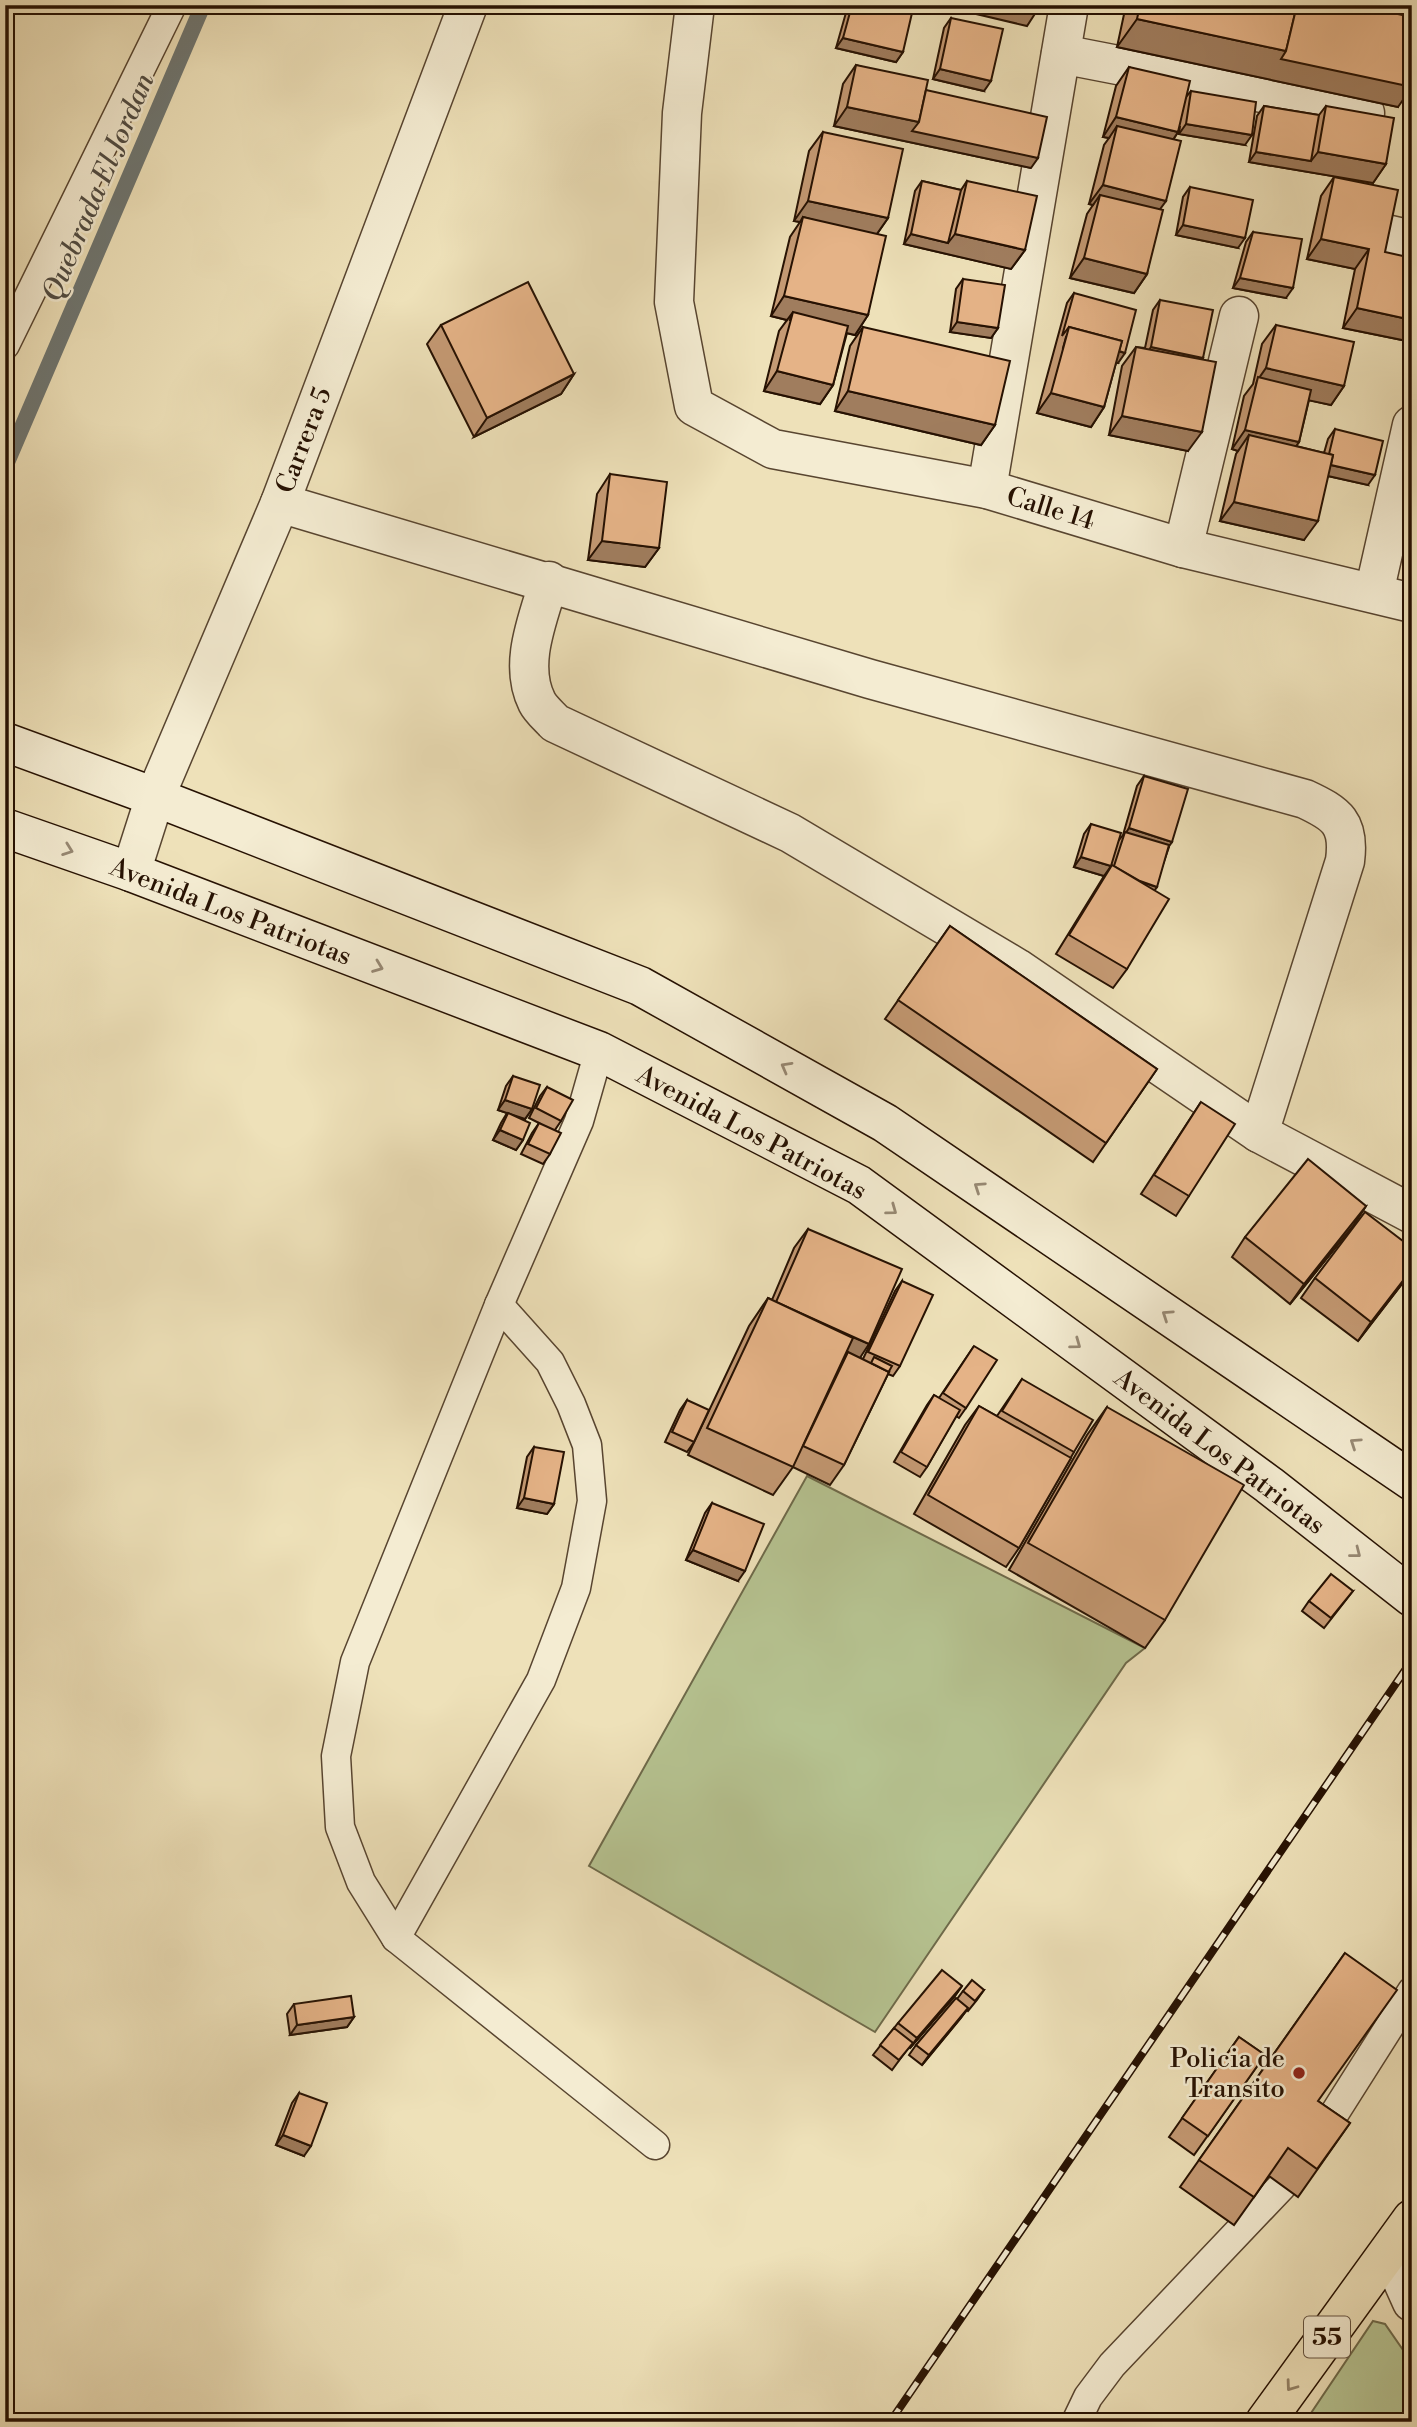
<svg xmlns="http://www.w3.org/2000/svg" width="1417" height="2427" viewBox="0 0 1417 2427" font-family="'Libre Bodoni',serif">
<rect width="100%" height="100%" fill="#eee1b9"/>
<filter id="stains"><feTurbulence type="fractalNoise" baseFrequency=".00286" numOctaves="4"/><feColorMatrix values="0 0 0 0 .2 0 0 0 0 .09 0 0 0 0 .02 0 0 0 .5 -.17"/></filter>
<radialGradient id="worn" r=".72"><stop offset=".6" stop-color="#630" stop-opacity="0"/><stop offset="1" stop-color="#630" stop-opacity=".3"/></radialGradient>
<g fill="#b6c391" stroke="#6e6a4a" stroke-width="2">
<path d="M807 1476 1145 1648 1126 1663 875 2032 589 1866Z"/>
<path d="M1373 2321 1385 2324 1412 2363V2422H1305Z"/>
</g>
<g fill="none" stroke-linecap="round" stroke-linejoin="round">
<path stroke="#6f7671" stroke-width="16" d="M5 467 203 5"/>
<g stroke="#584530" stroke-width="31">
<g id="service">
<path d="M5 345 172 5"/>
<path d="M599 1051 579 1121 499 1305 355 1662 336 1756 340 1827 361 1882 396 1938 655 2145"/>
<path d="M396 1938 541 1680 576 1588 592 1501 587 1445 571 1404 550 1362 499 1305"/>
<path d="M1317 2141 1412 1991"/>
<path d="M1076 2422 1088 2397 1112 2365 1282 2186"/>
</g>
</g>
<g stroke="#584530" stroke-width="41">
<g id="minor">
<path d="M695 5 682 113 674 302 694 406 773 449 987 489 1183 548 1412 603"/>
<path d="M1061 54 1365 113"/>
<path d="M1386 234 1412 240"/>
<path d="M987 489 1069 5"/>
<path d="M280 503 870 679 1305 799C1337 814 1350 823 1345 861L1259 1133 1412 1214"/>
<path d="M1183 548 1239 316"/>
<path d="M549 581C538 619 518 664 537 702 541 710 550 717 555 723L790 833 1017 968 1259 1133"/>
<path d="M1374 593 1412 425"/>
<path d="M131 872 155 797 280 503 468 5"/>
<path d="M1390 2253 1412 2302"/>
</g>
</g>
<g stroke="#261102" stroke-width="41">
<g id="secondary">
<path d="M5 742 155 797 640 986 885 1123 1412 1481"/>
<path d="M5 828 131 872 599 1051 859 1185 1269 1485 1412 1597"/>
</g>
</g>
<g stroke="#261102" stroke-width="41">
<path id="primary" d="M1265 2422 1412 2219"/>
</g>
<use href="#service" stroke="#f4ecd2" stroke-width="28"/>
<use href="#minor" stroke="#f4ecd2" stroke-width="38"/>
<use href="#secondary" stroke="#f4ecd2" stroke-width="38"/>
<use href="#primary" stroke="#eee1b9" stroke-width="38"/>
<g stroke="#261102" stroke-width="8">
<path id="rail" d="M890 2422 1412 1660"/>
</g>
<use href="#rail" stroke="#f4ecd2" stroke-width="5" stroke-dasharray="16" stroke-linecap="butt"/>
</g>
<g fill="#c59a74" stroke="#261102" stroke-width="2">
<path d="M849 5H880L903 52 896 62 836 48 847 9Z"/>
<path d="M1126 5H1412L1398 107 1117 47Z"/>
<path d="M951 18 984 91 933 79 944 28Z"/>
<path d="M856 65 926 90 1031 168 834 126 843 84Z"/>
<path d="M1129 67 1186 97 1191 91 1245 145 1179 134 1180 126 1178 132 1173 140 1147 274 1134 293 1070 278 1087 214 1093 205 1089 204 1104 145 1109 138 1103 137 1116 86Z"/>
<path d="M1264 106 1319 115 1326 106 1386 164 1373 183 1249 162 1257 116Z"/>
<path d="M823 132 888 218 877 234 868 315 855 335 847 333 833 385 820 404 764 391 779 331 787 320 771 316 790 237 800 222 794 221 809 151Z"/>
<path d="M1334 177 1385 252 1411 342 1343 328 1355 269 1307 259 1321 196Z"/>
<path d="M922 181 961 190 967 181 1025 250 1011 269 904 244 915 191Z"/>
<path d="M1190 187 1238 248 1176 235 1183 197Z"/>
<path d="M1253 232 1286 298 1233 288 1246 242Z"/>
<path d="M963 279 998 328 991 338 950 332 956 289Z"/>
<path d="M1074 293 1118 363H1116L1104 407 1091 427 1037 413 1067 303Z"/>
<path d="M1160 300 1202 359 1188 451 1109 435 1122 366 1136 347 1145 348 1153 310Z"/>
<path d="M441 325 574 374 561 394 474 437 427 344Z"/>
<path d="M1276 325 1344 386 1331 405 1309 400 1299 442 1296 446 1324 453 1328 439 1335 429 1368 485 1328 476 1304 540 1220 521 1236 454 1238 451 1232 449 1244 396 1253 384 1262 344Z"/>
<path d="M863 327 995 425 981 445 835 411 850 346Z"/>
<path d="M610 474 659 548 645 567 588 560 597 494Z"/>
<path d="M1412 538V569L1406 568Z"/>
<path d="M1144 776 1169 847 1127 969 1113 988 1056 954 1104 876 1074 867 1084 834 1091 824 1119 840 1123 835 1137 786Z"/>
<path d="M950 926 1157 1069 1093 1162 885 1019Z"/>
<path d="M513 1076 532 1109 525 1119 512 1115 523 1140 516 1150 493 1140 501 1123 507 1113 498 1110 506 1086Z"/>
<path d="M547 1087 561 1121 555 1130 550 1154 543 1164 521 1154 532 1133 539 1123 529 1118 540 1096Z"/>
<path d="M1201 1102 1189 1196 1176 1216 1141 1194Z"/>
<path d="M1366 1206 1353 1226 1290 1304 1232 1257 1245 1237Z"/>
<path d="M808 1229 860 1358 863 1359 895 1291 902 1281 900 1366 893 1376 888 1374 844 1465 830 1485 793 1467 773 1495 688 1455 749 1326 768 1298 772 1300 794 1248Z"/>
<path d="M1412 1271 1358 1341 1301 1298 1315 1278Z"/>
<path d="M974 1346 966 1408 959 1418 956 1416 927 1467 920 1477 894 1462 927 1405 934 1395 939 1398Z"/>
<path d="M1022 1379 1074 1452 1019 1548 1006 1567 914 1514 965 1425 979 1406 997 1416Z"/>
<path d="M687 1400 694 1442 687 1452 665 1442 680 1410Z"/>
<path d="M1107 1407 1165 1620 1145 1648 1009 1570 1087 1435Z"/>
<path d="M534 1447 554 1504 547 1514 517 1508 527 1457Z"/>
<path d="M712 1503 738 1581 686 1560 705 1513Z"/>
<path d="M1353 1591 1324 1628 1302 1611 1309 1601Z"/>
<path d="M1345 1953 1318 2101 1350 2123 1298 2197 1269 2176 1234 2225 1180 2187Z"/>
<path d="M962 1986 955 1996 910 2048 909 2047 892 2070 873 2055 898 2023Z"/>
<path d="M984 1990 977 2000 968 2011 967 2010 922 2065 909 2055 916 2045 957 1999 963 1991Z"/>
<path d="M294 2004 354 2017 347 2027 290 2035 287 2014Z"/>
<path d="M1239 2037 1265 2055 1194 2155 1169 2137Z"/>
<path d="M299 2093 304 2156 276 2145 292 2103Z"/>
</g>
<g fill="#a07d5e" stroke="#261102" stroke-width="2">
<path d="M938 5H1036L1040 6 1027 26Z"/>
<path d="M1299 5H1401L1412 8V30Z"/>
<path d="M1137 19 1286 51 1412 87 1398 107 1117 47Z"/>
<path d="M843 38 903 52 896 62 836 48Z"/>
<path d="M940 69 991 81 984 91 933 79Z"/>
<path d="M847 107 919 122 1038 158 1031 168 834 126Z"/>
<path d="M1116 117 1178 132 1165 152 1117 126 1109 138 1103 137Z"/>
<path d="M1186 124 1252 135 1245 145 1179 134Z"/>
<path d="M1256 152 1311 161 1318 152 1386 164 1373 183 1249 162Z"/>
<path d="M1103 185 1166 201 1152 220 1100 195 1093 205 1089 204Z"/>
<path d="M808 201 888 218 874 238 803 217 800 222 794 221Z"/>
<path d="M1183 225 1245 238 1238 248 1176 235Z"/>
<path d="M911 234 948 243 955 234 1025 250 1011 269 904 244Z"/>
<path d="M1321 239 1369 249 1355 269 1307 259Z"/>
<path d="M1084 258 1147 274 1134 293 1070 278Z"/>
<path d="M1240 278 1293 288 1286 298 1233 288Z"/>
<path d="M784 296 868 315 855 335 790 320 793 312 787 320 771 316Z"/>
<path d="M1357 308 1412 320V342L1343 328Z"/>
<path d="M957 322 998 328 991 338 950 332Z"/>
<path d="M1066 337 1125 353 1118 363 1063 348Z"/>
<path d="M1151 347 1203 358 1196 368 1144 357Z"/>
<path d="M1266 368 1344 386 1331 405 1255 389 1257 381Z"/>
<path d="M777 371 833 385 820 404 764 391Z"/>
<path d="M574 374 561 394 474 437 487 418Z"/>
<path d="M848 391 995 425 981 445 835 411Z"/>
<path d="M1051 393 1104 407 1091 427 1037 413Z"/>
<path d="M1122 416 1202 432 1188 451 1109 435Z"/>
<path d="M1245 430 1299 442 1285 462 1249 435 1238 451 1232 449Z"/>
<path d="M1326 464 1375 475 1368 485 1319 474Z"/>
<path d="M1234 502 1318 521 1304 540 1220 521Z"/>
<path d="M602 541 659 548 645 567 588 560Z"/>
<path d="M1412 560V569L1406 568Z"/>
<path d="M1129 828 1172 842 1165 852 1124 836Z"/>
<path d="M1081 857 1111 866 1104 876 1074 867Z"/>
<path d="M1112 873 1157 887 1150 897Z"/>
<path d="M505 1100 532 1109 525 1119 498 1110Z"/>
<path d="M500 1130 523 1140 516 1150 493 1140Z"/>
<path d="M1366 1206 1353 1226 1290 1304 1304 1284Z"/>
<path d="M1412 1269V1271L1358 1341 1371 1322Z"/>
<path d="M775 1304 869 1344 856 1364 848 1352 843 1359Z"/>
<path d="M524 1498 554 1504 547 1514 517 1508Z"/>
<path d="M693 1550 745 1571 738 1581 686 1560Z"/>
<path d="M962 1986 955 1996 910 2048 917 2038Z"/>
<path d="M968 2008 961 2018 922 2065 929 2055Z"/>
<path d="M354 2017 347 2027 290 2035 297 2025Z"/>
<path d="M283 2135 311 2146 304 2156 276 2145Z"/>
</g>
<g fill="#e5b387" stroke="#261102" stroke-width="2">
<path d="M852 5H880L912 13 903 52 843 38Z"/>
<path d="M1140 5H1297L1286 51 1137 19Z"/>
<path d="M1297 5H1355L1412 17V87L1281 59 1286 51Z"/>
<path d="M951 18 1003 29 991 81 940 69Z"/>
<path d="M856 65 928 80 919 122 847 107Z"/>
<path d="M1129 67 1190 81 1178 132 1116 117Z"/>
<path d="M926 90 1047 117 1038 158 912 131 919 122Z"/>
<path d="M1191 91 1256 102 1252 135 1186 124Z"/>
<path d="M1264 106 1319 115 1311 161 1256 152Z"/>
<path d="M1326 106 1394 118 1386 164 1318 152Z"/>
<path d="M1117 126 1181 141 1166 201 1103 185Z"/>
<path d="M823 132 903 149 888 218 808 201Z"/>
<path d="M1334 177 1398 190 1385 252 1412 258V320L1357 308 1369 249 1321 239Z"/>
<path d="M922 181 961 190 948 243 911 234Z"/>
<path d="M967 181 1037 196 1025 250 955 234Z"/>
<path d="M1190 187 1253 200 1245 238 1183 225Z"/>
<path d="M1100 195 1163 210 1147 274 1084 258Z"/>
<path d="M803 217 886 236 868 315 784 296Z"/>
<path d="M1253 232 1302 239 1293 288 1240 278Z"/>
<path d="M963 279 1005 285 998 328 957 322Z"/>
<path d="M528 282 574 374 487 418 441 325Z"/>
<path d="M1074 293 1136 310 1125 353 1119 351 1122 341 1069 327 1062 336Z"/>
<path d="M1160 300 1213 310 1203 358 1151 347Z"/>
<path d="M793 312 848 326 833 385 777 371Z"/>
<path d="M1276 325 1354 342 1344 386 1266 368Z"/>
<path d="M863 327 1010 361 995 425 848 391Z"/>
<path d="M1069 327 1122 341 1104 407 1051 393Z"/>
<path d="M1136 347 1216 362 1202 432 1122 416Z"/>
<path d="M1258 377 1311 390 1299 442 1245 430Z"/>
<path d="M1335 429 1383 441 1375 475 1331 465 1333 455 1329 454Z"/>
<path d="M1249 435 1333 455 1318 521 1234 502Z"/>
<path d="M610 474 667 482 659 548 602 541Z"/>
<path d="M1144 776 1188 789 1172 842 1129 828Z"/>
<path d="M1091 824 1121 833 1111 866 1081 857Z"/>
<path d="M1125 832 1169 845 1157 887 1140 881 1114 866Z"/>
<path d="M1112 865 1169 899 1127 969 1069 935Z"/>
<path d="M950 926 1157 1069 1106 1143 898 1000Z"/>
<path d="M513 1076 540 1085 532 1109 505 1100Z"/>
<path d="M547 1087 573 1100 561 1121 536 1108Z"/>
<path d="M1201 1102 1235 1124 1189 1196 1154 1175Z"/>
<path d="M508 1113 530 1123 523 1140 500 1130Z"/>
<path d="M539 1123 561 1133 550 1154 528 1144Z"/>
<path d="M1308 1159 1366 1206 1304 1284 1245 1237Z"/>
<path d="M1365 1212 1412 1248V1269L1371 1322 1315 1278Z"/>
<path d="M808 1229 902 1269 869 1344 776 1302Z"/>
<path d="M902 1281 933 1295 900 1366 868 1352Z"/>
<path d="M768 1298 853 1338 793 1467 707 1428Z"/>
<path d="M974 1346 997 1360 966 1408 943 1393Z"/>
<path d="M848 1352 889 1372 844 1465 803 1446Z"/>
<path d="M874 1357 892 1366 888 1373 889 1372 871 1363Z"/>
<path d="M1022 1379 1093 1420 1074 1452 1002 1411Z"/>
<path d="M934 1395 960 1410 927 1467 901 1452Z"/>
<path d="M687 1400 709 1410 694 1442 672 1432Z"/>
<path d="M979 1406 1071 1458 1019 1548 928 1495Z"/>
<path d="M1107 1407 1244 1485 1165 1620 1028 1543Z"/>
<path d="M534 1447 564 1452 554 1504 524 1498Z"/>
<path d="M712 1503 764 1524 745 1571 693 1550Z"/>
<path d="M1331 1574 1353 1591 1331 1618 1309 1601Z"/>
<path d="M1345 1953 1397 1990 1318 2101 1350 2123 1317 2169 1288 2148 1254 2197 1199 2160Z"/>
<path d="M942 1970 962 1986 917 2038 898 2023Z"/>
<path d="M972 1980 984 1990 975 2001 963 1991Z"/>
<path d="M351 1996 354 2017 297 2025 294 2004Z"/>
<path d="M956 1998 968 2008 929 2055 916 2045Z"/>
<path d="M894 2028 913 2043 899 2060 880 2045Z"/>
<path d="M1239 2037 1265 2055 1208 2136 1182 2118Z"/>
<path d="M299 2093 327 2103 311 2146 283 2135Z"/>
</g>
<defs><path id="oneway-chevron" d="M-2-3.5L2.5 0L-2 3.5" fill="none" stroke-width="1.6" stroke-linecap="round" stroke-linejoin="round" transform="scale(1.75)"/></defs>
<g stroke="#978974">
<use href="#oneway-chevron" transform="translate(68 850) rotate(20)"/>
<use href="#oneway-chevron" transform="translate(378 967) rotate(21)"/>
<use href="#oneway-chevron" transform="translate(786 1067) rotate(-151)"/>
<use href="#oneway-chevron" transform="translate(979 1187) rotate(-146)"/>
<use href="#oneway-chevron" transform="translate(892 1210) rotate(36)"/>
<use href="#oneway-chevron" transform="translate(1167 1315) rotate(-146)"/>
<use href="#oneway-chevron" transform="translate(1076 1344) rotate(36)"/>
<use href="#oneway-chevron" transform="translate(1355 1443) rotate(-146)"/>
<use href="#oneway-chevron" transform="translate(1356 1553) rotate(38)"/>
</g>
<use stroke="#948367" href="#oneway-chevron" transform="translate(1291 2386) rotate(126)"/>
<circle fill="#8f2418" stroke="#f4ecd2" stroke-width="2.5" cx="1299" cy="2073" r="7"/>
<g text-anchor="middle" stroke-width="5" stroke-linejoin="round" paint-order="stroke">
<rect fill="#f4ecd2" stroke="#645340" stroke-width="2" x="1304" y="2316.5" width="46" height="41" rx="5"/>
<g font-size="24" font-weight="bold" fill="#261102">
<text x="1327" y="2345">55</text>
</g>
<g font-size="26" fill="#261102" stroke="#f4ecd2">
<text transform="translate(303 440) rotate(-69)" y="9">Carrera 5</text>
<text transform="translate(1051 508) rotate(17)" y="9">Calle 14</text>
<text transform="translate(231 911) rotate(21)" y="9">Avenida Los Patriotas</text>
<text transform="translate(752 1132) rotate(28)" y="9">Avenida Los Patriotas</text>
<text transform="translate(1220 1451) rotate(37)" y="9">Avenida Los Patriotas</text>
</g>
<g font-size="26" fill="#261102" stroke="#f4ecd2" text-anchor="end">
<text x="1285" y="2067">Policia de<tspan x="1285" dy="30">Transito</tspan></text>
</g>
<g font-size="28" font-style="italic" fill="#504c43" stroke="#f4ecd2">
<text transform="translate(97 187) rotate(-67)" y="10">Quebrada El Jordan</text>
</g>
</g>
<rect width="1417" height="2427" fill="none" stroke="#eee1b9" stroke-width="28"/>
<rect x="7" y="7" width="1403" height="2413" fill="none" stroke="#261102" stroke-width="3.5"/>
<rect x="14" y="14" width="1389" height="2399" fill="none" stroke="#261102" stroke-width="2"/>
<rect width="100%" height="100%" filter="url(#stains)"/>
<rect width="100%" height="100%" fill="url(#worn)"/>
</svg>
